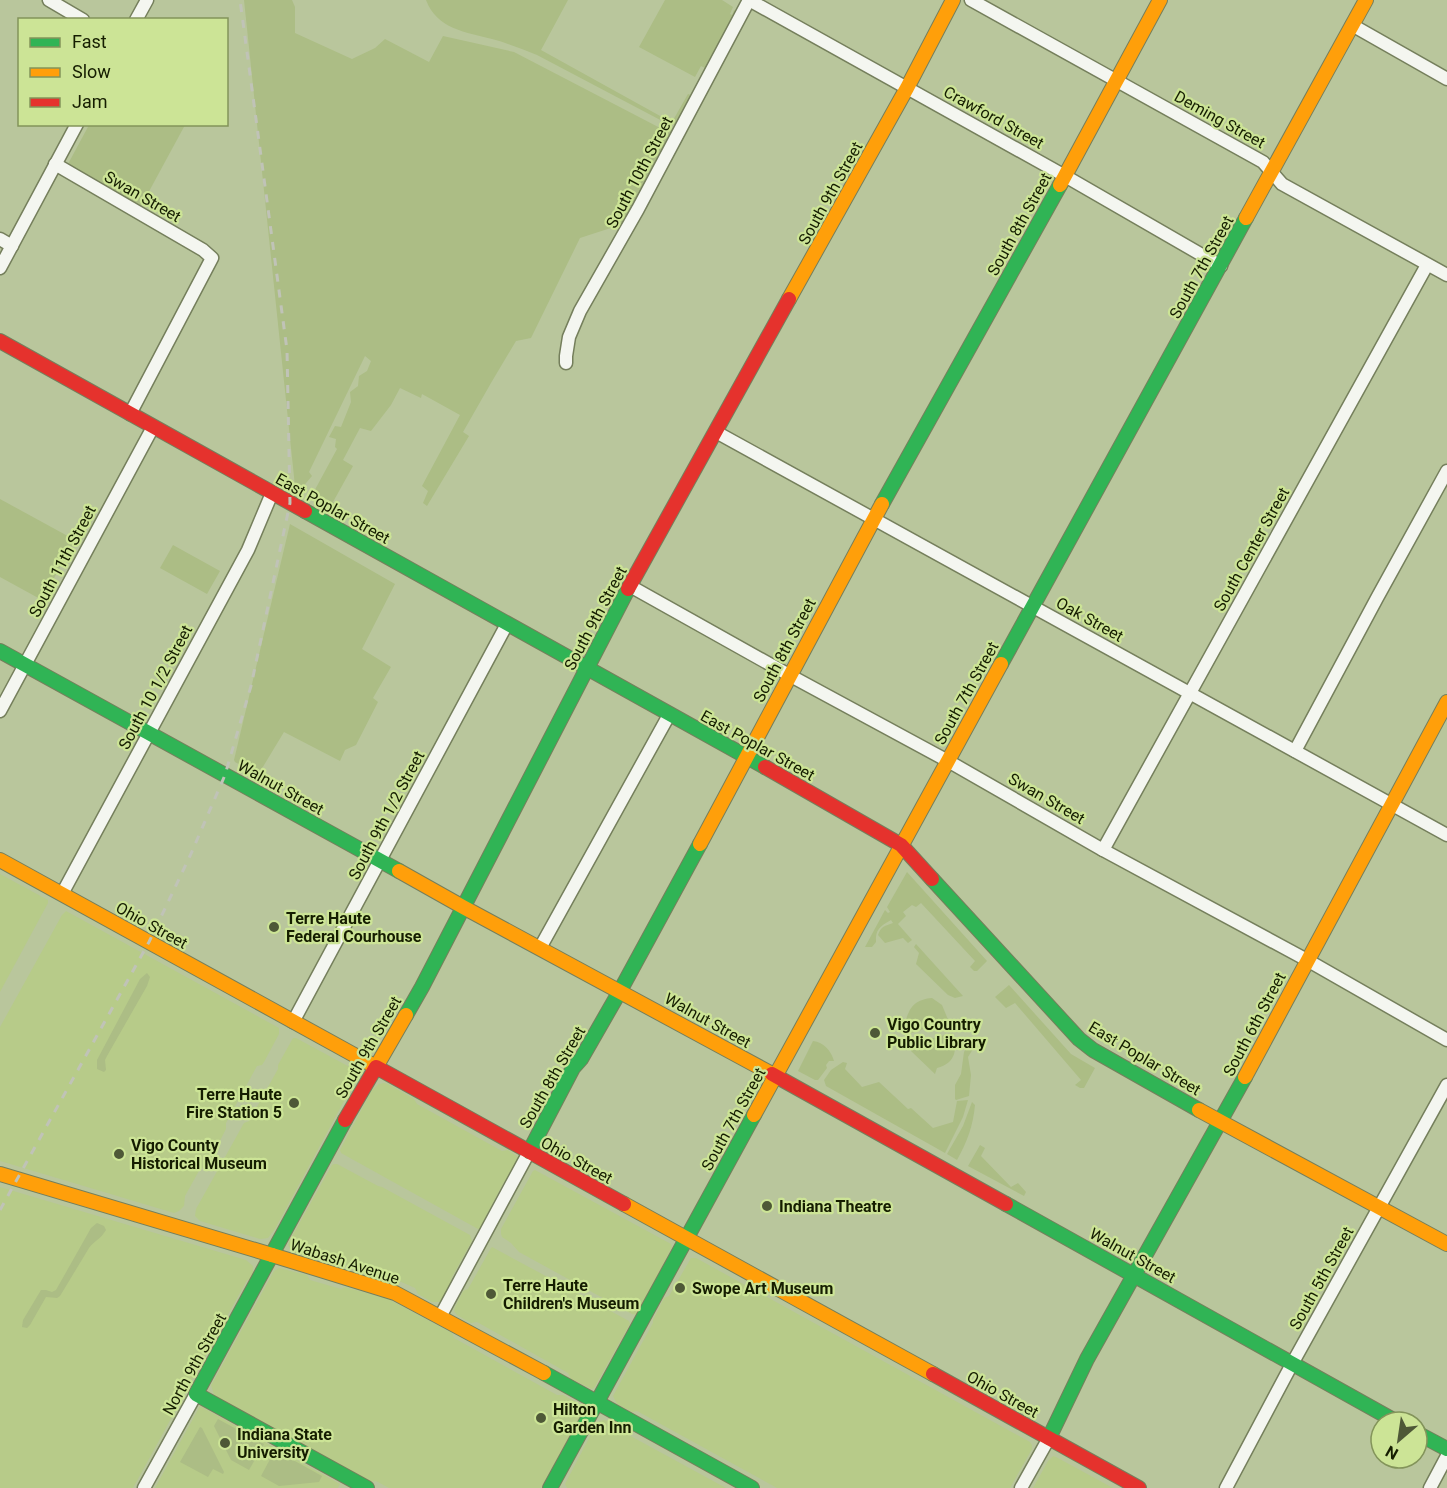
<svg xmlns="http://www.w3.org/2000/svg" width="1447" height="1488" viewBox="0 0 1447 1488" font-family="Roboto,sans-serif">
<rect width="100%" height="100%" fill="#b9c69c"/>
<g fill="#b7cb89">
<path d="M0 874 48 900V903L0 992Z"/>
<path d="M66 911 279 1028V1034L264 1062 262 1065 257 1066 226 1123V1129L207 1166 200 1169 185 1196 184 1206 179 1211 174 1213 0 1161V1027L62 915Z"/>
<path d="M293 1038H296L357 1071 358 1075 275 1229 268 1238 260 1239 200 1221 195 1216 196 1209 244 1123 249 1121 278 1069V1065Z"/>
<path d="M384 1083 388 1084 414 1099 417 1104 502 1151 508 1150 518 1157 519 1159 510 1179 504 1182 484 1220 485 1226 481 1229H478L341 1153 340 1150 372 1090 379 1084Z"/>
<path d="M334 1164H337L378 1186 382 1187 470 1235 472 1241 451 1279 452 1283 441 1302H432L418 1294 415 1288 392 1278 316 1256 313 1258 294 1253 288 1245 290 1240 332 1165Z"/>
<path d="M535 1170 671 1244 672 1247 637 1315 632 1314 519 1252 511 1243 502 1237 501 1234V1229L533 1171Z"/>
<path d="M0 1187 246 1260 253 1266V1279L247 1280 133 1488H0Z"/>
<path d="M492 1247 629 1321 630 1324 594 1388 592 1389 571 1379 568 1373 477 1322 471 1323 457 1315 454 1311 455 1307 463 1291 468 1289 491 1248Z"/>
<path d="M691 1258H696L1030 1442 1032 1445V1449L1010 1488H777L637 1411 632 1412 617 1404 613 1396 653 1323V1320L664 1298 669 1296Z"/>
<path d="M279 1268 307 1275 310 1280 341 1289 345 1287 388 1299 452 1333 454 1338 557 1395H563L578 1403 582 1413 541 1488H389L376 1481 370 1482 215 1398 211 1385 213 1382 274 1271Z"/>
<path d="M200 1406 340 1484 338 1488H155Z"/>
<path d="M604 1420 610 1421 624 1429 625 1433 726 1488H567L565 1484 597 1423 600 1421Z"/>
<path d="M1053 1456 1056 1457 1113 1488H1033L1048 1461Z"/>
</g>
<g fill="#acbd85">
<path d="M244 0H292L295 7V33L352 59 375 48 385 39 429 62 443 36 514 52 664 130 676 129 623 224 580 238 531 338 516 341 491 383 463 432 469 436 427 506 423 503 428 491 422 486 460 415 422 394 421 398 400 388 391 405 371 431 360 428 343 460 353 466 333 502 339 505 335 513 316 503 318 500 311 497 337 449 335 447 336 439 329 437 335 426 341 427 351 402 350 392 358 386 359 376 367 371 371 361 365 356 309 472 312 476 301 489 295 486Z"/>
<path d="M426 0H568L541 50 671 122H672L688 94 691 95 692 96 676 125 666 123 537 55C522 49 507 43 492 39 465 32 437 29 426 0Z"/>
<path d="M665 0H722L733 7 730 14 732 15 734 10 738 12 708 67 705 68 701 66 695 77 639 47Z"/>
<path d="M89 125H185L140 208 70 168 68 164Z"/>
<path d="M0 499 75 540 42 600 0 577Z"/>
<path d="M290 524 395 584 362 649 391 667 373 698 378 702 356 745 345 750 340 761 284 732 258 775 235 762 234 760Z"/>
<path d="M173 545 220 571 207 594 160 568Z"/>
<path d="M907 872 987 961 977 971H974L970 967 975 961 921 903 916 907 912 905 903 912 906 916 898 924 912 940 908 943 903 938 885 943 878 935C881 926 885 926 893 923L891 920C880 926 875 930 876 942L872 947H865L885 910 888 913 890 912 887 907Z"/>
<path d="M916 944 963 996 955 998 948 995 916 964 919 953 914 947Z"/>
<path d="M147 973 150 977 147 986 107 1056 105 1060 106 1070 104 1072 97 1069V1060L140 979Z"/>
<path d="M1009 985 1071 1054 1095 1068 1084 1088H1080L1075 1085 1081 1080 1015 1003 1006 1008 995 997Z"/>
<path d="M932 998 942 1005 949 1022 911 1033 904 1026C909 1009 912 1000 932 998Z"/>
<path d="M952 1033C958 1049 956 1063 937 1068L935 1074 911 1051 915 1043Z"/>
<path d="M813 1041C824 1042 831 1051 834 1061H829L826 1065 827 1068 818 1080H815L798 1071Z"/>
<path d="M967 1047H972L973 1049 968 1057 971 1075 969 1096 956 1100 955 1099V1085L961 1074 964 1052Z"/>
<path d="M843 1062 847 1063 845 1069 862 1087 879 1082 908 1109 911 1108 933 1128 953 1122 957 1101 968 1100 963 1117 945 1153 826 1086 824 1080 831 1070Z"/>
<path d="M972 1102 975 1105C973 1126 967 1142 957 1160L947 1154 963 1126Z"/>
<path d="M980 1145 985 1148 981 1156 1011 1187 1018 1183 1026 1192 1024 1196 968 1166Z"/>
<path d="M97 1223 104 1226 106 1230C100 1240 95 1240 89 1248L60 1296 57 1298 46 1297 30 1325 27 1328 22 1327 23 1320 41 1290H46L52 1292 56 1290 91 1228Z"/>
<path d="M218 1419 264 1444 249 1470 231 1460 214 1426Z"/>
<path d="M200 1427 202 1428 224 1472 223 1474 213 1469 208 1477 180 1462Z"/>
<path d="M275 1450 322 1476 319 1482 279 1486 261 1476Z"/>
</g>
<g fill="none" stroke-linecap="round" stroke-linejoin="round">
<g stroke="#757f5c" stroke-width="15">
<g id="street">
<path d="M49 0 83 20"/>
<path d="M749 0 1065 176 1221 266"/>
<path d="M971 0 1263 162 1282 184 1447 275"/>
<path d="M136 20 147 0"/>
<path d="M1352 25 1447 79"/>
<path d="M55 164 203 250 212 258 130 414"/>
<path d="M0 239 12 246"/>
<path d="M0 268 77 124"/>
<path d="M566 363V356L569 337 580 311 638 209 749 0"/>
<path d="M716 432 1447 835"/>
<path d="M630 586 789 675 948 761 1103 850 1307 960 1447 1040"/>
<path d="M0 711 153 427"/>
<path d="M1295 751 1377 598 1447 471"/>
<path d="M1103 850 1427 265"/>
<path d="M62 894 248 550 272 493"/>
<path d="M540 948 669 715"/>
<path d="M293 1022 507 624"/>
<path d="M440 1317 529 1152"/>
<path d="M144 1488 196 1394"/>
<path d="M1021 1488 1049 1438"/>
<path d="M1226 1488 1292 1364 1447 1085"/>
<path d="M1430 1488 1447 1456"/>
</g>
</g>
<g stroke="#757f5c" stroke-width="16">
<g id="fast">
<path d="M882 504 1060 185"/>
<path d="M305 511 765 767"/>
<path d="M0 651 399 871"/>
<path d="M1001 664 1246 218"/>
<path d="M932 879 1079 1039 1093 1050 1199 1110"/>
<path d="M406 1015 422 987 628 589"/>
<path d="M345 1120 196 1394 367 1488"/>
<path d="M529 1152 573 1068 581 1059 620 991 700 844"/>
<path d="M1006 1204 1397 1422"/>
<path d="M544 1373 752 1488"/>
<path d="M1417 1433 1447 1449"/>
<path d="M1049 1438 1087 1359 1245 1077"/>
<path d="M550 1488 754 1115"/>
</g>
</g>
<g stroke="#757f5c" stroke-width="16">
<g id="slow">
<path d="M1060 185 1160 0"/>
<path d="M1246 218 1366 0"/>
<path d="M789 299 907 88 953 0"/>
<path d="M700 844 882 504"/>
<path d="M0 860 376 1067 406 1015"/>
<path d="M399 871 463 907 772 1074"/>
<path d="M1245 1077 1447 702"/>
<path d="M1199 1110 1447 1244"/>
<path d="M754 1115 1001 664"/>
<path d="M0 1174 272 1255"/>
<path d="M624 1204 933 1374"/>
<path d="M272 1255 395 1293 544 1373"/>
</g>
</g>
<g stroke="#757f5c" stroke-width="16">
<g id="jam">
<path d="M0 341 305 511"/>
<path d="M628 589 789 299"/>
<path d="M765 767 901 845 932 879"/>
<path d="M772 1074 1006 1204"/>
<path d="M345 1120 376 1067 624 1204"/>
<path d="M933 1374 1139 1488"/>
</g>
</g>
<use href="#street" stroke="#f4f6f0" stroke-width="12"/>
<use href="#fast" stroke="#30b455" stroke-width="14"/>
<use href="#slow" stroke="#ff9f0a" stroke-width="14"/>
<use href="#jam" stroke="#e5322d" stroke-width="14"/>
<path stroke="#c0c3b7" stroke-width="3" stroke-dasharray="8 8" stroke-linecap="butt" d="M0 1210 149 942 190 856 225 775 251 686 290 503 287 350 240 0"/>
</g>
<g fill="#4e5837" stroke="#cce496" stroke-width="2">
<circle cx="274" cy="927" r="6"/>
<circle cx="875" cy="1033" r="6"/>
<circle cx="294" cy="1103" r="6"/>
<circle cx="119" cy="1154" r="6"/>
<circle cx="767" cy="1206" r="6"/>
<circle cx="680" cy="1288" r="6"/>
<circle cx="491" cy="1294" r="6"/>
<circle cx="541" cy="1418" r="6"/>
<circle cx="225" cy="1443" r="6"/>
</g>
<g text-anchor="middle" stroke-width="4.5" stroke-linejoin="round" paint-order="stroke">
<g font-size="16" fill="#151d00" stroke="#cce496">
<text transform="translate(994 117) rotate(29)" y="6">Crawford Street</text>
<text transform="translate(1220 119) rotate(29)" y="6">Deming Street</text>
<text transform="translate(639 172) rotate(-62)" y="6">South 10th Street</text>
<text transform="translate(830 193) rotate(-61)" y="6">South 9th Street</text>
<text transform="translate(143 196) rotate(30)" y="6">Swan Street</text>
<text transform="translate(1019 224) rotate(-61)" y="6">South 8th Street</text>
<text transform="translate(1201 267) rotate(-61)" y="6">South 7th Street</text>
<text transform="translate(333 508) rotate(29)" y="6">East Poplar Street</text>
<text transform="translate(1251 549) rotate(-61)" y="6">South Center Street</text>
<text transform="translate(62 561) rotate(-62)" y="6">South 11th Street</text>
<text transform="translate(595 618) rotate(-62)" y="6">South 9th Street</text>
<text transform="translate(1090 619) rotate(29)" y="6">Oak Street</text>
<text transform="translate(784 650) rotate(-62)" y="6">South 8th Street</text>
<text transform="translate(155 687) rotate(-62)" y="6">South 10 1/2 Street</text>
<text transform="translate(966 693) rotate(-61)" y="6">South 7th Street</text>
<text transform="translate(758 745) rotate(29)" y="6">East Poplar Street</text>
<text transform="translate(281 787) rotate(29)" y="6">Walnut Street</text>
<text transform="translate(1047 798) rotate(30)" y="6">Swan Street</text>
<text transform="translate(386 815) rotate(-62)" y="6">South 9th 1/2 Street</text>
<text transform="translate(152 925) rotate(29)" y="6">Ohio Street</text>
<text transform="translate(708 1020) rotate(29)" y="6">Walnut Street</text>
<text transform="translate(1254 1024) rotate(-62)" y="6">South 6th Street</text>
<text transform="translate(368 1047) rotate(-60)" y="6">South 9th Street</text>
<text transform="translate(1145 1058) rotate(31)" y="6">East Poplar Street</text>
<text transform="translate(552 1077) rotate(-60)" y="6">South 8th Street</text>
<text transform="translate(733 1119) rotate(-61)" y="6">South 7th Street</text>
<text transform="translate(577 1160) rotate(29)" y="6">Ohio Street</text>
<text transform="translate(1133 1255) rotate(29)" y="6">Walnut Street</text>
<text transform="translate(345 1261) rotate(18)" y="6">Wabash Avenue</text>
<text transform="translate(1321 1278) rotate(-61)" y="6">South 5th Street</text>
<text transform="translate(194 1364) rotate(-61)" y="6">North 9th Street</text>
<text transform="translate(1003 1394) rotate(29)" y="6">Ohio Street</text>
</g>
<g font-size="16" font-weight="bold" fill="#151d00" stroke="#cce496" text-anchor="start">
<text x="286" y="924">Terre Haute<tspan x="286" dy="18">Federal Courhouse</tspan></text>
<text x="887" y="1030">Vigo Country<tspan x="887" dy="18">Public Library</tspan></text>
<text x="282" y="1100" text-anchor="end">Terre Haute<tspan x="282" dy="18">Fire Station 5</tspan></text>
<text x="131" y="1151">Vigo County<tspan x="131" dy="18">Historical Museum</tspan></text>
<text x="779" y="1212">Indiana Theatre</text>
<text x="503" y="1291">Terre Haute<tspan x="503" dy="18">Children's Museum</tspan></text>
<text x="692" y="1294">Swope Art Museum</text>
<text x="553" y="1415">Hilton<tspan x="553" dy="18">Garden Inn</tspan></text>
<text x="237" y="1440">Indiana State<tspan x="237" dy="18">University</tspan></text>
</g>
</g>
<rect x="18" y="18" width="210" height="108" fill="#cce496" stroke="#83945a" stroke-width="1.5"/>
<rect x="30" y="38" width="30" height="9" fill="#30b455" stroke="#83945a" stroke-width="1.5"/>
<text x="72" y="48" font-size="18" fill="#151d00">Fast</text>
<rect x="30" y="68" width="30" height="9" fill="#ff9f0a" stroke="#83945a" stroke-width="1.5"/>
<text x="72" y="78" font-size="18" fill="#151d00">Slow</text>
<rect x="30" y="98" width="30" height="9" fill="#e5322d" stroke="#83945a" stroke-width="1.5"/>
<text x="72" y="108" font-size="18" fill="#151d00">Jam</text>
<g transform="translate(1399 1440) rotate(209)"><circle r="28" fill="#cce496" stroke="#83945a" stroke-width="1.5"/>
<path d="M0-4.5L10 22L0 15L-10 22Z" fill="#4e5837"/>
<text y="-9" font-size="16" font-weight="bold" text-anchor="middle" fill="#151d00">N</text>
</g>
</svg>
